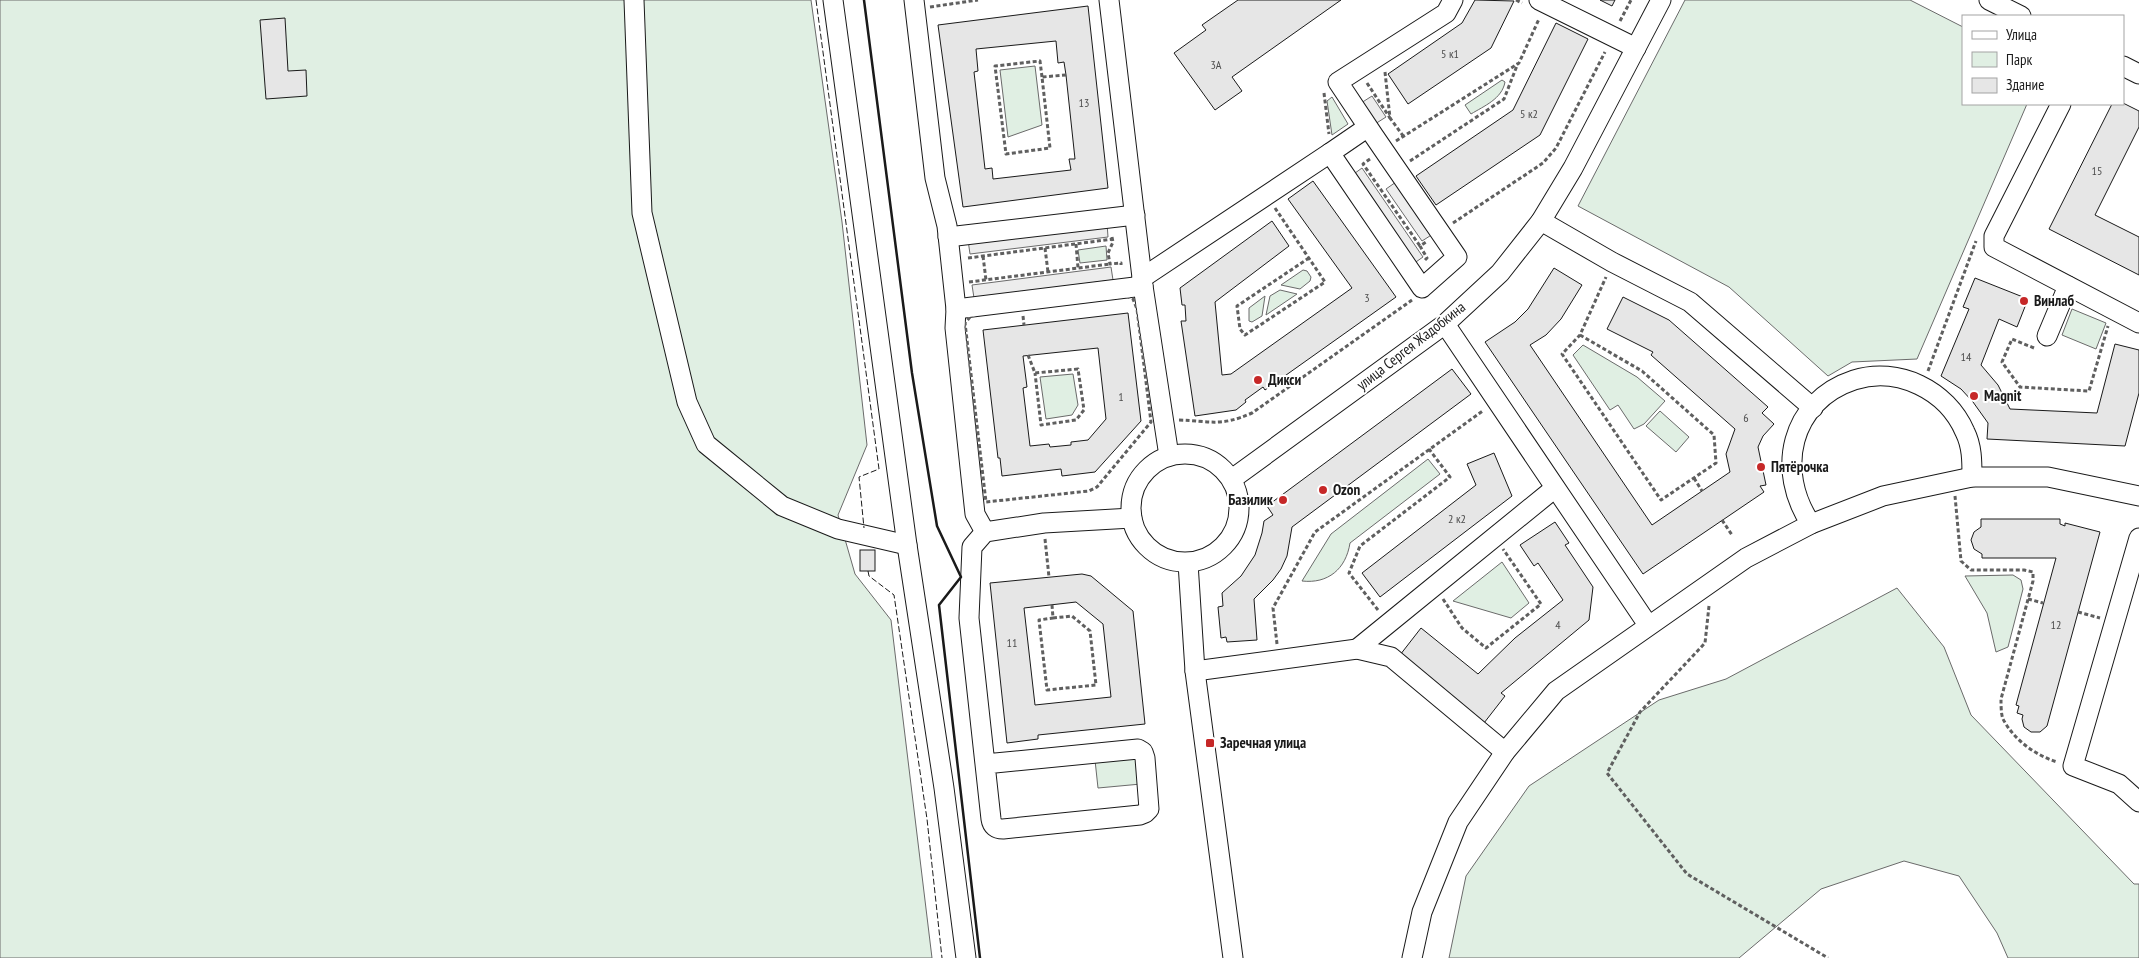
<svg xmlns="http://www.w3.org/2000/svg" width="2139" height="958" viewBox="0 0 2139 958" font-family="'PT Sans Narrow',sans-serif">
<rect width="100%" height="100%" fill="#fff"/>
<g fill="#e0efe3" stroke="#6a6a6a">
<path d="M0 0H811L842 222 867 445 838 515 855 574 891 620 932 958H0Z"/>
<path d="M1685 0H1910L1963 27V104H2027L1917 359 1852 362 1828 376 1729 287 1578 206Z"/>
<path d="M1035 66 1042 125 1008 137 1000 70Z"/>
<path d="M1502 80 1505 82C1502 99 1484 106 1471 114L1465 105Z"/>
<path d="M1332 97 1348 124 1332 135 1327 101Z"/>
<path d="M1106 246 1107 260 1080 263 1078 250Z"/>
<path d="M1303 270 1307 271 1311 277 1310 281 1300 289 1281 285Z"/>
<path d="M1280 290 1297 294 1266 315 1270 296Z"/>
<path d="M1265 296 1262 316 1252 322 1249 321V308Z"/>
<path d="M2072 309 2106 323 2096 349 2062 335Z"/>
<path d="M1583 345 1637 377 1665 401 1644 424 1634 429 1618 405 1610 410 1573 355Z"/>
<path d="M1073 374 1078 405 1072 415 1046 419 1040 377Z"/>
<path d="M1660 411 1689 437 1676 452 1646 426Z"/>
<path d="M1428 459 1440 474 1350 543C1346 569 1328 584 1302 581L1331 534Z"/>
<path d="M1502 562 1529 603 1511 618 1453 601Z"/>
<path d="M2013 575 2021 580 2023 589 2008 647 1996 652 1987 613 1965 576Z"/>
<path d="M1897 588 1944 647 1971 715 2134 884H2139V958H2008L1997 933 1959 876 1904 861 1821 889 1739 958H1449L1466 876 1529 786 1659 700 1726 679Z"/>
<path d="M1138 756 1141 784 1098 788 1095 760Z"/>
</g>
<g fill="#ededed" stroke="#6a6a6a">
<path d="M1372 96 1386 117 1375 124 1361 103Z"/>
<path d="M1362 168 1423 257 1413 264 1351 176Z"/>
<path d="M1396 182 1433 234 1422 241 1386 189Z"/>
<path d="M1107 223 1108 237 970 254 968 240Z"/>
<path d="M1111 267 1113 280 974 298 972 285Z"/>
</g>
<g fill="#e6e6e6" stroke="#1a1a1a" fill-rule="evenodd">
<path d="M1238 0H1341L1232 77 1242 91 1215 110 1174 53 1206 30 1202 25Z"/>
<path d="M1475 0 1514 1 1491 48 1408 104 1388 74 1462 23Z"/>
<path d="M1600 0H1615L1612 6Z"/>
<path d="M1088 6 1108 188 963 207 938 25ZM1056 41 1058 63 1064 62 1066 75 1075 159H1069L1071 170 993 179 992 168 985 169 974 72 978 71 976 49Z"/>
<path d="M285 18 288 71 306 70 307 96 266 99 260 20Z"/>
<path d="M1556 23 1588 39 1540 135 1436 205 1416 176 1513 110Z"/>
<path d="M2123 103 2139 111V127L2095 215 2139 237V275L2049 229 2112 104Z"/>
<path d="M1313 181 1396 297 1265 390 1263 387 1245 400 1246 402 1236 410 1195 416 1181 321H1186L1185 305H1182L1180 288 1272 221 1289 246 1215 302 1222 375 1231 374 1352 288 1288 199Z"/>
<path d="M1554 268 1582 285 1561 319 1546 335 1530 345 1652 525 1730 472 1726 454 1735 429 1651 355 1653 352 1607 329 1623 297 1669 320 1768 407 1762 413 1774 424 1763 436 1758 447 1766 485 1760 486 1764 492 1643 574 1485 342 1515 322 1528 309Z"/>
<path d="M1975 278 2028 299 2017 327 1999 319 1981 365 1998 385 2010 409 2097 413 2115 344 2139 350V393L2125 446 1987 439 1988 423 1973 402 1961 389 1941 376 1969 309 1963 307Z"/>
<path d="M1128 313 1141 421 1095 472 1062 476 1061 469 1002 476 1000 458H998L983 330ZM1098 348 1106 419 1088 440 1071 442V445L1050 447 1049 444 1030 446 1023 388 1027 387 1023 356Z"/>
<path d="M1452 369 1471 394 1292 527 1287 556 1281 569 1273 580 1254 599 1257 640 1227 642 1226 637 1221 638 1218 607 1223 606 1222 593 1241 576 1255 555 1262 533 1264 521 1273 515 1267 506Z"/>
<path d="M1494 453 1512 496 1380 597 1362 573 1476 485 1467 464Z"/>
<path d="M1981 519H2060V524L2065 526V523L2100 532 2047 726 2040 732H2031L2024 727 2022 719 2023 715 2017 713 2019 706 2016 705 2056 558H1982V554L1974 549 1971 540 1974 532 1981 527Z"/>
<path d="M1555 522 1569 543 1565 545 1593 587 1589 620 1501 693 1505 696 1484 723 1400 655 1421 628 1478 674 1515 638 1563 600 1538 563 1534 566 1520 545Z"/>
<rect x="860" y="550" width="15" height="21"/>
<path d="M1082 574 1091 576 1133 611 1145 724 1038 735V739L1007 743 990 583ZM1076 602 1103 624 1111 697 1035 705 1024 608Z"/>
</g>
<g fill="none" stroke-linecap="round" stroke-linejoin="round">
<g stroke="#1a1a1a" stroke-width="21">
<g id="minor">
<path d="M634 0 642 213 687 402 706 444 782 506 838 529 907 545"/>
<path d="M833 0 907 545 944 788 966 958"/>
<path d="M914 0 935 178 947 226 956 309 955 328 975 514 985 532"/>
<path d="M1109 0 1143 286 1169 456"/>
<path d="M1539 0 1636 48"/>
<path d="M1989 0 2021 16"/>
<path d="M2123 66 2139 74"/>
<path d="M2061 104 1994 236V247L2139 323"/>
<path d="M1368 127 1330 153 1422 288 1457 257 1374 136 1338 82 1446 13 1453 0"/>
<path d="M1541 221 1612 262 1690 302 1813 408"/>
<path d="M948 237 1135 215"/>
<path d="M1142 278 1330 153"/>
<path d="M956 309 1143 286"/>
<path d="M1445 324 1648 625"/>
<path d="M2047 336 2068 286"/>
<circle cx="1185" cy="508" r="54"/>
<path d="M1232 479 1445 324 1500 273 1541 221 1573 168 1661 0"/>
<path d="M1811 524C1775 471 1790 401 1854 380 1898 366 1947 390 1965 432 1972 446 1972 461 1972 477"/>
<path d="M2139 538 2073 766 2119 784 2139 802"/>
<path d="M1188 563 1195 671 1233 958"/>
<path d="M1357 649 1555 488"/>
<path d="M1195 671 1357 649 1391 657 1505 752"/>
<path d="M985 764 1138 749 1143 752 1145 758 1149 809 1145 813 1140 815 1003 829C996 829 992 826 991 819L969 618 972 547 985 532 1044 523 1132 518"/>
<path d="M1412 958 1422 912 1458 822 1505 752 1556 691 1746 558 1811 524 1883 496 1972 477H2048L2139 496"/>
</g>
</g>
<g stroke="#5f5f5f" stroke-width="3" stroke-dasharray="4 2.5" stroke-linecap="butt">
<path d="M1516 0 1522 3"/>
<path d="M930 7 978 0"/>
<path d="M1620 21 1631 0"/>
<path d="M1385 72 1390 118 1404 137"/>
<path d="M1042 77 1040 61 995 66 1006 154 1050 148 1042 77 1066 75"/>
<path d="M1367 83 1390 118"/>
<path d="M1324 93 1329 134"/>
<path d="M1396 141 1519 63 1539 19"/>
<path d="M1370 159 1363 164 1420 246"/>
<path d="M1410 161 1504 99 1518 63"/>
<path d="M1275 208 1325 282 1245 335 1240 329 1237 306 1309 258"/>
<path d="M1453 223 1543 163 1556 148 1605 52"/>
<path d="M1112 237 1113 242 1108 253 1110 264 1121 263V265"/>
<path d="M1076 244 1078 268"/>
<path d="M1045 248 1048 272"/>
<path d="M983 256 986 280"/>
<path d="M968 258 1113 239"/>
<path d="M1425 260 1427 258 1420 246 1426 242"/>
<path d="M969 282 1110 264"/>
<path d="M1126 296 1133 299 1137 309 1151 422 1097 487 1089 491 986 502 965 323 970 317 979 313Z"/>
<path d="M1023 316 1024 325"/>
<path d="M1580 335 1642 371 1714 435 1716 463 1661 500 1562 354 1580 335 1606 277"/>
<path d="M2034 348 2012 339 2002 362 2020 387 2089 391 2108 326"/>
<path d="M1028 355 1035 373 1078 369 1084 410 1076 420 1041 425 1035 373"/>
<path d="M1928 371 1976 241"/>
<path d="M1179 420C1211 421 1220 427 1252 413L1412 300"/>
<path d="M1694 478 1702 491"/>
<path d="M1955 496 1961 561 1971 570H2024L2033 572V581L2001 699C2001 705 2001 714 2003 719 2014 740 2035 755 2057 762"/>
<path d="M1722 520 1732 535"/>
<path d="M1045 539 1049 577"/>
<path d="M1443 599 1462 628 1486 648 1541 604 1503 549"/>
<path d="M2028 599 2043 603"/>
<path d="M1052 605 1053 618 1072 616 1090 631 1096 685 1047 690 1039 620 1053 618"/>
<path d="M1709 606 1705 643 1640 712 1607 773 1687 874 1828 958"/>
<path d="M1378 610 1349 573 1360 546 1450 477 1429 449"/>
<path d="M2078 612 2100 618"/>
<path d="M1277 644 1273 608 1315 532 1484 410"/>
</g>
<use href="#minor" stroke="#fff" stroke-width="19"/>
<g stroke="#1a1a1a" stroke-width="1" stroke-dasharray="6 2.5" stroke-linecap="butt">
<path d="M816 0 879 469 859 477 864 528"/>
<path d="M868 571 869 576 894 595 927 819 942 958"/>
</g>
<path stroke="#1a1a1a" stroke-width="2.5" d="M864 0 912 373 937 526 961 577 939 605 980 958"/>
</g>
<g fill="#c62828" stroke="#fff" stroke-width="2">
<circle cx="2024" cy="301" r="5"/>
<circle cx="1258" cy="380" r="5"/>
<circle cx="1974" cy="396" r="5"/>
<circle cx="1761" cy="467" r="5"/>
<circle cx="1323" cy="490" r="5"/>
<circle cx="1283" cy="500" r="5"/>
<rect x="1205" y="738" width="10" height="10" rx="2.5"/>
</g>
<g text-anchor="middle" stroke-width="4" stroke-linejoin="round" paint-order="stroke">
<g font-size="12" fill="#4d4d4d">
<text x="1450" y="58">5 к1</text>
<text x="1216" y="69">3А</text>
<text x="1084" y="107">13</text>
<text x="1529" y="118">5 к2</text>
<text x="2097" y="175">15</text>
<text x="1367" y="302">3</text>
<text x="1966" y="361">14</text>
<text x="1121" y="401">1</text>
<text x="1746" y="422">6</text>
<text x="1457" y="523">2 к2</text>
<text x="1558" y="629">4</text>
<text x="2056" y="629">12</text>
<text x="1012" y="647">11</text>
</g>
<g font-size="15" font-weight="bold" fill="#1a1a1a" stroke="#fff" text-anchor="start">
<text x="2034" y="306">Винлаб</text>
<text x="1268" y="385">Дикси</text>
<text x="1984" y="401">Magnit</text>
<text x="1771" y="472">Пятёрочка</text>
<text x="1333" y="495">Ozon</text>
<text x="1273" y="505" text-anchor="end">Базилик</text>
<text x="1220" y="748">Заречная улица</text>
</g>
<g font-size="15" fill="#1a1a1a" stroke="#fff">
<text transform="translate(1411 346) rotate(-38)" y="5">улица Сергея Жадобкина</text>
</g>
</g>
<rect x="1962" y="15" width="162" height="90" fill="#ffffff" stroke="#a3a3a3"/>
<rect x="1972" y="31" width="25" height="8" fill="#ffffff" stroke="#a3a3a3"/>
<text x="2006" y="40" font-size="15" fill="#1a1a1a">Улица</text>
<rect x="1972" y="52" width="25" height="15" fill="#e0efe3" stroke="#a3a3a3"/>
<text x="2006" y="65" font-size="15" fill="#1a1a1a">Парк</text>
<rect x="1972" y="78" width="25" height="15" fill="#e6e6e6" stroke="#a3a3a3"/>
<text x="2006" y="90" font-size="15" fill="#1a1a1a">Здание</text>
</svg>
